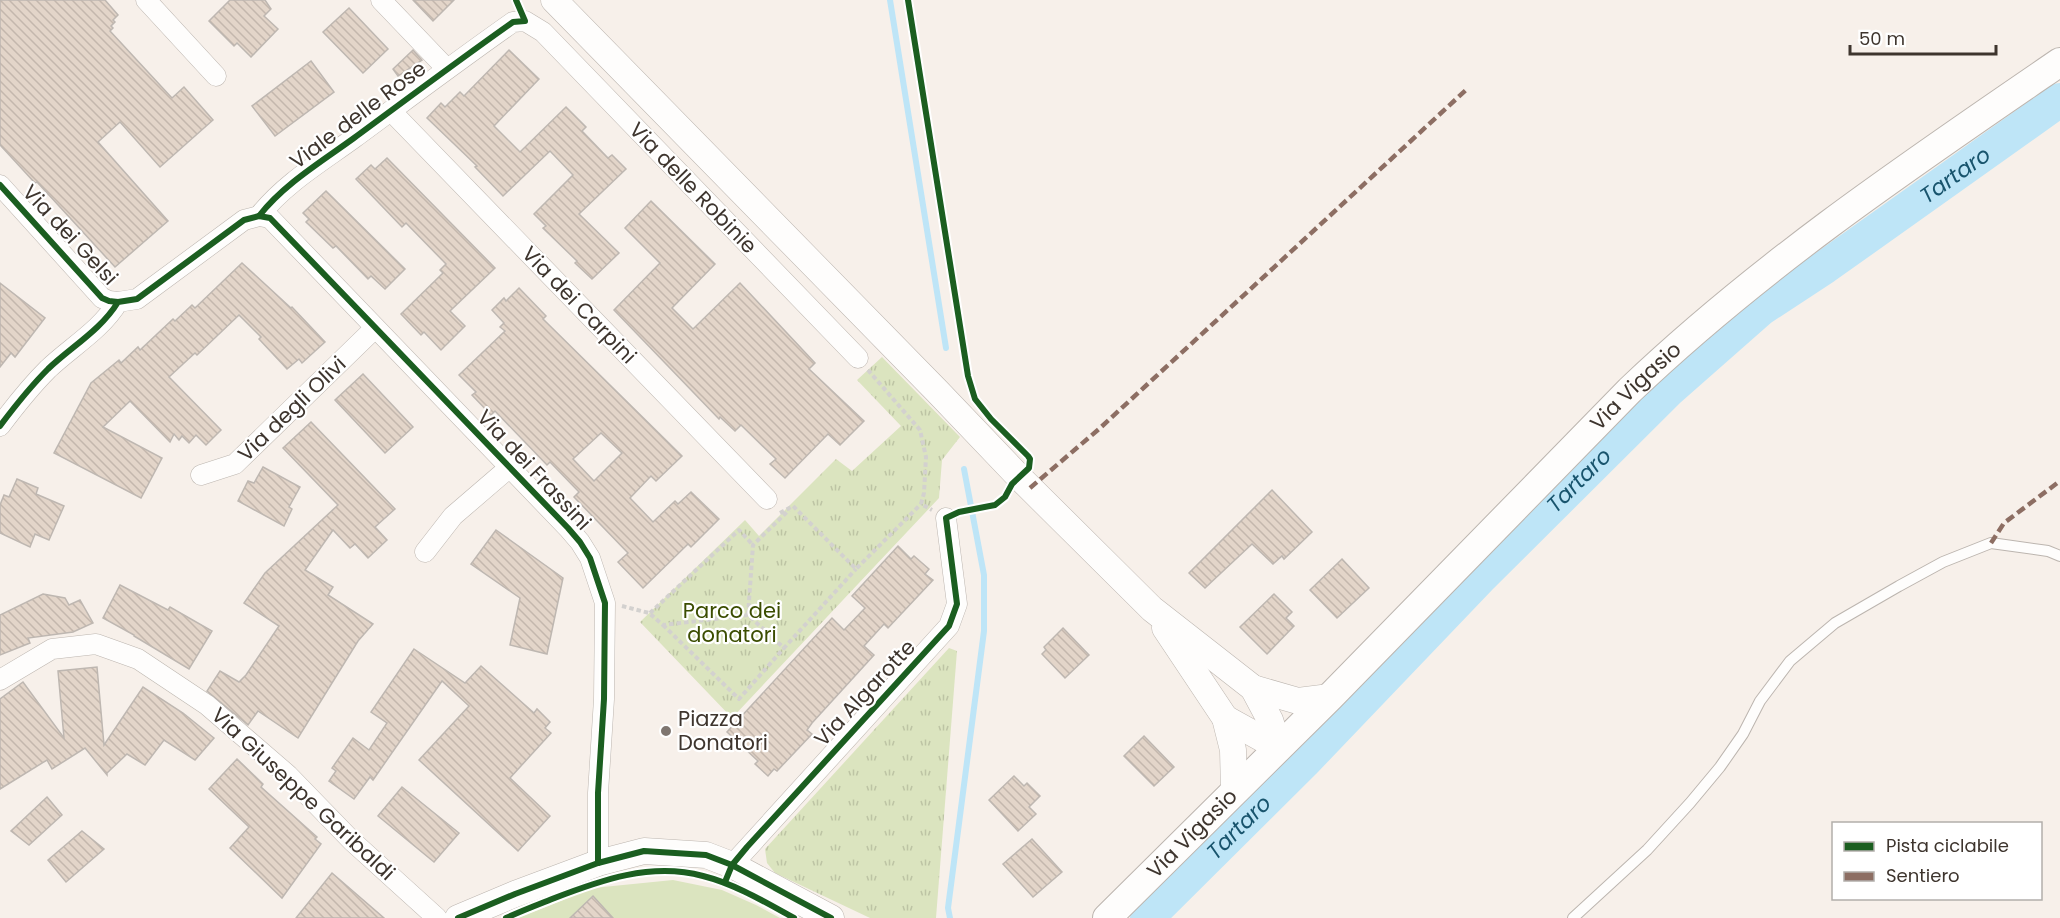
<svg xmlns="http://www.w3.org/2000/svg" width="2060" height="918" viewBox="0 0 2060 918" font-family="Poppins,sans-serif">
<defs>
<pattern id="grass-tufts" width="24" height="20" patternUnits="userSpaceOnUse" patternTransform="scale(1.5)"><rect width="24" height="20" fill="#dbe4bf"/><path d="M3 7l-1-3M5 7V3M7 7l1-3M15 17l-1-3M17 17v-4M19 17l1-3" fill="none" stroke="#bdc4a4"/></pattern>
<pattern id="building-back-hatch" width="6" height="6" patternUnits="userSpaceOnUse" patternTransform="scale(1.5)"><rect width="6" height="6" fill="#e3d5c9"/><path d="M-1 5l2 2M0 0l6 6M5-1l2 2" fill="none" stroke="#c4b7ad"/></pattern>
</defs>
<rect width="100%" height="100%" fill="#f7f0ea"/>
<g fill="url(#grass-tufts)">
<path d="M882 357 960 437 942 460 939 498 732 718 640 622 745 520 759 536 836 459 852 471 901 426 857 380Z"/>
<path d="M949 648 957 651 936 918H870L775 873 767 863 765 849Z"/>
</g>
<path fill="#dbe4bf" d="M673 880 722 890 756 905 780 918H518L593 888Z"/>
<g fill="none" stroke-linecap="round" stroke-linejoin="round">
<g stroke="#bee5f7" stroke-width="6">
<path d="M890 0 946 348"/>
<path d="M950 918 948 908 984 631V575L964 469"/>
</g>
<path stroke="#bee5f7" stroke-width="34" id="s1" d="M1147 918 1304 762 1480 578 1669 390 1761 309 1825 267 2060 100"/>
</g>
<g fill="url(#building-back-hatch)" stroke="#beb7b1" stroke-width="1.5" fill-rule="evenodd">
<path d="M0 0H105L118 15 113 20 115 22 111 26 113 28 110 31 172 98 184 87 213 120 160 167 120 122 98 142 168 221 115 267 37 182 35 183 0 145Z"/>
<path d="M230 0H265L271 9 264 16 278 29 251 57 237 43 234 46 209 21Z"/>
<path d="M413 0H454L433 21Z"/>
<path d="M349 8 388 49 363 73 323 32Z"/>
<path d="M413 50 422 60 398 76 393 69Z"/>
<path d="M509 50 539 79 494 126 520 152 566 107 586 127 582 131 608 158 612 155 626 169 579 214 619 253 592 279 575 263 577 261 543 228 546 226 534 214 573 175 550 151 503 196 475 167 477 166 427 118 441 103 445 107 460 92 464 96Z"/>
<path d="M311 61 334 92 275 136 252 106Z"/>
<path d="M387 158 495 268 450 311 465 326 441 350 424 332 421 335 401 314 443 273 440 270 446 264 406 223 402 227 356 179 371 165 375 169Z"/>
<path d="M326 191 405 269 385 289 371 276 368 279 336 246 333 248 306 222 309 219 303 213Z"/>
<path d="M651 201 715 264 672 308 693 329 740 283 815 363 809 369 864 421 840 445 828 434 785 478 770 464 776 459 741 425 735 431 720 417 719 419 614 310 660 263 625 228Z"/>
<path d="M242 263 291 308 292 307 325 342 302 363 299 359 287 369 259 339 261 337 239 315 197 355 195 353 169 377 221 430 206 445 196 435 189 443 182 436 179 440 174 434 170 442 130 401 103 427 162 458 141 498 54 453 91 383 119 360 121 363 138 347 140 350 173 319 175 321 192 305 195 308Z"/>
<path d="M0 283 45 318 15 357 11 353 0 367Z"/>
<path d="M519 288 546 316 543 319 682 456 656 481 651 476 630 498 653 522 675 501 678 504 691 492 719 519 691 547 688 544 643 588 618 562 628 553 574 497 579 492 550 462 547 465 495 411 491 415 472 395 476 392 459 375 505 331 500 327 504 323 492 310 504 298 506 301ZM601 433 622 453 594 481 573 459Z"/>
<path d="M363 374 413 427 385 453 335 400Z"/>
<path d="M311 422 395 509 375 527 387 540 368 558 355 544 350 548 333 530 305 570 333 587 328 595 373 624 358 641 298 738 258 711 248 725 207 691 220 671 239 682 246 675 279 626 244 603 265 573 338 505 283 448Z"/>
<path d="M263 467 300 487 289 507 292 509 284 526 238 501 248 481 254 483Z"/>
<path d="M17 479 38 488 36 494 64 506 49 540 35 534 30 547 0 533V505L4 495 9 497Z"/>
<path d="M1272 490 1312 532 1284 559 1282 556 1273 564 1252 544 1205 588 1189 573Z"/>
<path d="M496 530 563 578 547 654 510 645 520 598 471 564Z"/>
<path d="M898 546 911 559 914 556 929 569 925 574 933 580 888 628 884 624 864 646 874 655 812 723 807 730 812 734 777 771 774 769 768 776 755 764 758 761 727 732 832 618 844 630 865 608 852 596Z"/>
<path d="M1342 559 1369 588 1337 618 1310 590Z"/>
<path d="M120 585 168 610 170 607 212 631 189 669 134 636V635L103 618Z"/>
<path d="M43 594 65 598 69 605 80 600 93 623 73 632 28 638 30 643 0 655V615Z"/>
<path d="M1274 594 1292 612 1286 618 1294 626 1267 654 1240 627Z"/>
<path d="M1063 628 1089 655 1065 678 1042 654 1046 650 1044 647Z"/>
<path d="M414 649 465 683 481 666 534 713 537 709 550 722 545 728 551 733 510 778 550 816 518 851 419 760 469 706 442 681 373 780 370 777 354 799 329 781 336 771 332 768 353 738 369 750 387 723 371 712Z"/>
<path d="M97 667 104 745 143 687 183 713 214 738 195 760 164 740 145 765 127 754 107 773V775L85 748 52 769 47 760 0 789V699L23 682 64 738 58 671Z"/>
<path d="M1144 736 1174 767 1154 786 1124 756Z"/>
<path d="M237 759 263 784 261 787 317 837 315 839 321 844 282 898 230 848 249 827 209 789Z"/>
<path d="M1014 776 1024 786 1027 783 1040 796 1029 807 1036 814 1018 831 989 800Z"/>
<path d="M402 787 459 833 434 862 378 816Z"/>
<path d="M47 797 62 815 29 845 11 831Z"/>
<path d="M82 831 104 849 66 882 48 860Z"/>
<path d="M1032 839 1062 872 1033 897 1003 864Z"/>
<path d="M332 873 384 918H296Z"/>
<path d="M593 896 613 918H570Z"/>
</g>
<g fill="none" stroke-linecap="round" stroke-linejoin="round">
<g stroke="#bcb5af" stroke-width="12">
<path id="service" d="M1573 918 1647 850 1690 803 1720 767 1743 734 1760 701 1790 661 1835 623 1899 586 1943 562 1991 543 2048 551 2060 556"/>
</g>
<g stroke="#bcb5af" stroke-width="21">
<g id="minor">
<path d="M146 0 216 76"/>
<path d="M381 0 447 69"/>
<path d="M391 111 767 499"/>
<path d="M0 185 102 298 109 301 118 302"/>
<path d="M259 216C284 184 321 162 354 138 407 99 459 60 513 22L525 21 543 32 858 358"/>
<path d="M0 426C15 406 30 387 48 369 71 347 101 330 118 302L137 299 244 220 259 216 270 218 568 528 580 542 590 558 605 603 604 699 598 793V863"/>
<path d="M201 475 235 464 375 328"/>
<path d="M425 552 453 516 510 467"/>
<path d="M0 680 52 649 96 644 138 659 207 705 288 775 352 841 437 918"/>
<path d="M732 865 949 626 957 604 946 518"/>
</g>
</g>
<g stroke="#bcb5af" stroke-width="27">
<g id="tertiary">
<path d="M554 0 937 391 1020 478 1152 609 1253 688 1298 701 1330 697"/>
<path d="M1165 628 1225 718 1233 750 1234 792"/>
<path d="M1253 688 1270 720 1279 748"/>
<path d="M1225 718 1279 748"/>
<path d="M458 918 515 894 598 863 644 851 706 855 732 865 831 918"/>
</g>
</g>
<g stroke="#bcb5af" stroke-width="30">
<g id="secondary">
<path id="s2" d="M1107 918 1330 697 1630 390C1761 265 1911 164 2060 62"/>
</g>
</g>
<g stroke="#d3d1cf" stroke-width="4" stroke-dasharray="4.5 3" stroke-linecap="butt">
<path d="M868 370 920 430 926 457 924 493 921 504 932 510"/>
<path d="M780 513 793 506 856 569 921 504"/>
<path d="M622 606 649 613 663 625 748 615 784 648 856 569"/>
<path d="M650 613 739 530 753 545"/>
<path d="M748 615 753 545 789 510"/>
<path d="M663 625 739 699 784 648"/>
</g>
<use href="#service" stroke="#fefdfc" stroke-width="10"/>
<use href="#minor" stroke="#fefdfc" stroke-width="20"/>
<use href="#tertiary" stroke="#fefdfc" stroke-width="26"/>
<use href="#secondary" stroke="#fefdfc" stroke-width="28"/>
<g stroke="#8d6e63" stroke-width="4.5" stroke-dasharray="9 4.5" stroke-linecap="butt">
<path d="M1030 488 1099 429 1467 89"/>
<path d="M1991 543 2004 523 2060 481"/>
</g>
<g stroke="#fff" stroke-width="10">
<g id="cycleway">
<path d="M0 185 102 298 109 301 118 302"/>
<path d="M259 216C284 184 321 162 354 138 407 99 459 60 513 22L525 21 516 0"/>
<path d="M0 426C15 406 30 387 48 369 71 347 101 330 118 302L137 299 244 220 259 216 270 218 568 528 580 542 590 558 605 603 604 699 598 793V863"/>
<path d="M725 882 732 865 747 847 949 626 957 604 946 518 959 512 995 505 1005 497 1012 484 1029 468 1030 459 1028 456 991 419 975 399 968 376 908 0"/>
<path d="M458 918 515 894 598 863 644 851 706 855 732 865 831 918"/>
<path d="M506 918C521 911 537 905 552 899 601 880 651 862 703 876 735 884 765 902 794 918"/>
</g>
</g>
<use href="#cycleway" stroke="#1b5e20" stroke-width="6"/>
</g>
<circle fill="#7f7670" stroke="#fff" stroke-width="2" cx="666" cy="731" r="6"/>
<g text-anchor="middle" stroke-width="4.5" stroke-linejoin="round" paint-order="stroke">
<g font-size="21" fill="#3e352e" stroke="#fff">
<text transform="translate(358 115) rotate(-37)" y="7">Viale delle Rose</text>
<text transform="translate(693 188) rotate(46)" y="7">Via delle Robinie</text>
<text transform="translate(70 235) rotate(47)" y="7">Via dei Gelsi</text>
<text transform="translate(579 305) rotate(46)" y="7">Via dei Carpini</text>
<text dy="7" stroke="none"><textPath href="#s2" startOffset="750">Via Vigasio</textPath></text>
<text transform="translate(292 409) rotate(-44)" y="7">Via degli Olivi</text>
<text transform="translate(534 470) rotate(47)" y="7">Via dei Frassini</text>
<text transform="translate(865 693) rotate(-47)" y="7">Via Algarotte</text>
<text transform="translate(303 794) rotate(43)" y="7">Via Giuseppe Garibaldi</text>
<text dy="7" stroke="none"><textPath href="#s2" startOffset="120">Via Vigasio</textPath></text>
</g>
<g font-size="21" fill="#3b4d01" stroke="#fff">
<text x="732" y="618">Parco dei<tspan x="732" dy="24">donatori</tspan></text>
</g>
<g font-size="21" fill="#3e352e" stroke="#fff" text-anchor="start">
<text x="678" y="726">Piazza<tspan x="678" dy="24">Donatori</tspan></text>
</g>
<g font-size="22" font-style="italic" fill="#18546d" stroke="#fff">
<text dy="8" stroke="none"><textPath href="#s1" startOffset="1101">Tartaro</textPath></text>
<text dy="8" stroke="none"><textPath href="#s1" startOffset="615">Tartaro</textPath></text>
<text dy="8" stroke="none"><textPath href="#s1" startOffset="129">Tartaro</textPath></text>
</g>
</g>
<rect x="1832" y="822" width="210" height="78" fill="#ffffff" stroke="#b2aeab" stroke-width="1.5"/>
<rect x="1844" y="842" width="30" height="9" fill="#1b5e20" stroke="#b2aeab" stroke-width="1.5"/>
<text x="1886" y="852" font-size="18" fill="#3e352e">Pista ciclabile</text>
<rect x="1844" y="872" width="30" height="9" fill="#8d6e63" stroke="#b2aeab" stroke-width="1.5"/>
<text x="1886" y="882" font-size="18" fill="#3e352e">Sentiero</text>
<path d="M1850 45v9h146v-9" fill="none" stroke="#3e352e" stroke-width="3"/>
<text x="1859" y="45" font-size="18" fill="#3e352e" stroke="#ffffff" stroke-width="4.5" paint-order="stroke">50 m</text>
</svg>
